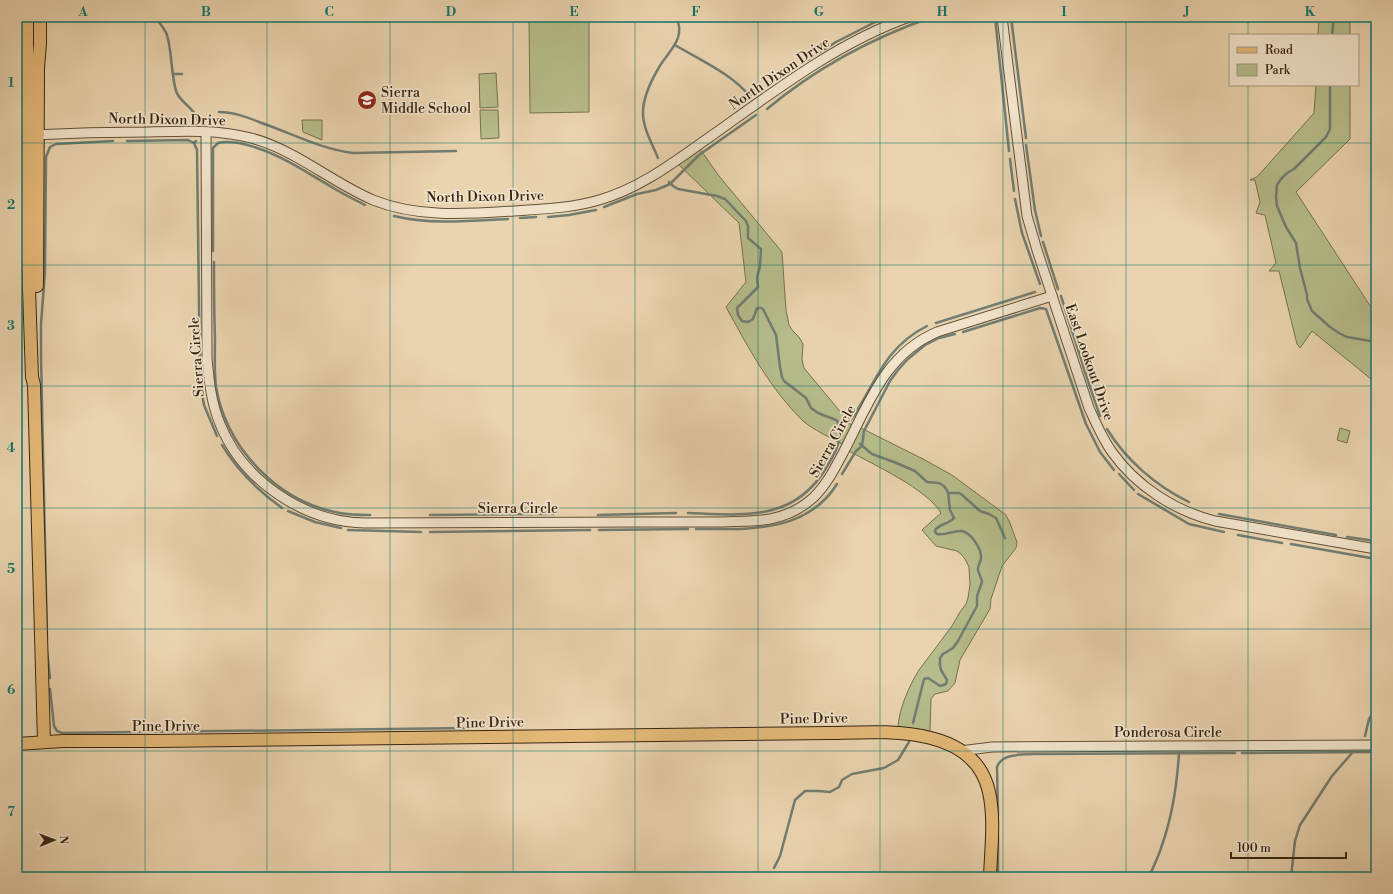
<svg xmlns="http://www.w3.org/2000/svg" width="1393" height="894" viewBox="0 0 1393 894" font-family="'Libre Bodoni',serif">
<rect width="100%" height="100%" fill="#ead4af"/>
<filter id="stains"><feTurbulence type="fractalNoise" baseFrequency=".005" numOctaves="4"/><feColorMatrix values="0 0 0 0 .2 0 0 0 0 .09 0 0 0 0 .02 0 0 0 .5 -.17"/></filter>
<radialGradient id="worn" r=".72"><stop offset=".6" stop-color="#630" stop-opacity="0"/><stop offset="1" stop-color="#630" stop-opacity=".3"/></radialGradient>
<g fill="#b6bd8b" stroke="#76714e">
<path d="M529 17H589V112L530 113Z"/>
<path d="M1319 17H1350V35H1318Z"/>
<path d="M496 73 498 107 480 108 479 74Z"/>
<path d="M1316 85H1350V139L1296 192 1376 315V410L1371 379 1312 331 1300 348 1297 344 1279 271H1269L1276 263 1265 215 1256 213 1260 202 1255 180H1250L1257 177 1314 113Z"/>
<path d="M480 110H498L499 138 481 139Z"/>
<path d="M302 120H322V140L303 132Z"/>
<path d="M700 149 719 176 782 252 786 310 789 325 792 330 799 337 803 344 802 360 804 368 852 426 842 444C831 438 812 429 803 421 770 389 748 347 726 307L746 282 739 223 678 164Z"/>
<path d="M861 428 923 459 952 475 1006 515 1010 523 1015 537 1017 542 1016 548 1002 566 991 599 990 609 964 653 960 660 955 683 948 691 935 694 931 699 930 731 898 727C899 709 909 686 919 670L952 626 960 612 966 604 968 598 970 585 969 567 965 559 961 554 957 551 936 546 922 530 941 513C927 489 874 465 849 451Z"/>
<path d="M1340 428 1350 431 1347 443 1337 440Z"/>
</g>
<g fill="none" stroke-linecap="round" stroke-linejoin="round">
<g stroke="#727d73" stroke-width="2.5">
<path d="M155 17C159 22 165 29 167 35 172 52 171 73 176 91 180 103 196 109 197 120"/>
<path d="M995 17 1009 151"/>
<path d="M1011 17 1026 138"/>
<path d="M1332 35 1334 17"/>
<path d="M675 45C700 60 734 75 751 98"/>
<path d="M173 74H182"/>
<path d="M769 84 836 42 885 17"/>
<path d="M1330 85V129L1326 137 1294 169 1287 173 1281 179 1277 185 1276 197 1277 206 1286 227 1296 243 1300 268 1307 295V299L1312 311 1330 327 1339 333 1347 337 1376 342"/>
<path d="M750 96 761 89"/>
<path d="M767 109C816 68 872 38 932 17"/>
<path d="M219 112C236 112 251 119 267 125 295 135 322 149 353 153L456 151"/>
<path d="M127 141 188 140 194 143 196 141"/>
<path d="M194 143 197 150 200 383 204 405 217 436"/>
<path d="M218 143C225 141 231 142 239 143 275 150 304 171 335 189 345 195 355 200 365 205"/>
<path d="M1026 145 1035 210 1041 236"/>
<path d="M658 158C652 143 642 127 643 110 644 95 653 77 661 64 671 49 686 37 676 17"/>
<path d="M1010 159 1014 191"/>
<path d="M669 182 673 186 678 189 717 196 725 199 746 221 748 226V238L761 249 760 266 757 278 758 287 737 308 738 315 742 321 748 322 753 319 757 308H761L763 309 776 335 780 367 782 377 784 381 806 398 811 408 818 413 836 420 842 425"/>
<path d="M1015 199 1022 233 1040 284"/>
<path d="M604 207 637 194 656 190 670 184 699 155 756 115"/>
<path d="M394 216C431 225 470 221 508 219"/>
<path d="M548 217 569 215 596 210"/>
<path d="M520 218 536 217"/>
<path d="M1043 242 1058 289"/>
<path d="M213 251V148L218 143"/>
<path d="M214 262C214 288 214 313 215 338 215 354 214 371 216 387 227 449 278 502 340 513 350 515 360 515 370 515"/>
<path d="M1061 296 1087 378 1100 416"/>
<path d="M936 323 1035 292"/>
<path d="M963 332 1040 308 1046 309 1086 424 1100 452 1114 470"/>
<path d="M841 424 848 423 853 417C876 382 885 347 927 326"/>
<path d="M1107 429C1126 460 1156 486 1189 502"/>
<path d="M860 444 872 454 894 462 915 471 927 482 939 483 944 486 948 492 950 510 954 518C949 524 941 523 935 530V532L937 534C946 536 953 530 962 531 971 533 982 549 981 558 981 563 977 566 978 570 979 575 982 578 982 582L977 596V606L958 641 953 648 943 654 940 658V666L941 670 947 680 946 684 940 686 928 678 924 679 913 723"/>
<path d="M222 445C238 471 257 490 282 508"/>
<path d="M842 474 856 451 862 446 864 431 890 381 898 370 908 359 925 345 939 338 955 334"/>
<path d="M1119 474 1134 490"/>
<path d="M948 493H959L961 494 980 511 989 514 996 518 1005 538"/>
<path d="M1138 494 1189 524 1224 532"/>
<path d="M288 511 315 522 341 528"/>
<path d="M688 513C743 515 794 522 826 468 831 460 838 449 839 440 840 435 839 428 838 422"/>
<path d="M1219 514 1336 535"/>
<path d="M430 515 554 514"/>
<path d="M598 515 676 513"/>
<path d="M696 529C746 529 806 534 837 484"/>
<path d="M348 530 421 532"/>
<path d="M599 530 688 529"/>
<path d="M430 532 590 530"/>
<path d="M1238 535 1282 543"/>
<path d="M1347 537 1376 541"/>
<path d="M1291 544 1376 559"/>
<path d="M47 638 41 356V324L45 272 46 157 50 147 56 144 113 141"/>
<path d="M47 651 50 678"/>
<path d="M50 689 54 726 57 731 62 733 468 728"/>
<path d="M1365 736 1369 719 1376 709"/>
<path d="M1242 753 1376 752"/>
<path d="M998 815 997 767C1002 753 1021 755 1033 754L1235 753"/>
<path d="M774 868 780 856 795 800 805 791H818L830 792 839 787 842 780 852 774 884 768 898 760 909 742"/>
<path d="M998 877V836"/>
<path d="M1149 877C1153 867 1158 858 1161 848 1172 818 1177 785 1179 753"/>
<path d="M1291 877 1295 841 1300 825 1332 776 1352 753"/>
</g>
<g stroke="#625139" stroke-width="11">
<g id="minor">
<path d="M1002 17 1027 216 1037 250 1089 408C1096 423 1102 438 1112 452 1136 486 1175 511 1215 521L1376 549"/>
<path d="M206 132 207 358C209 381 211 402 220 424 243 481 304 522 365 523 458 522 550 523 643 522 669 522 694 522 720 522 736 521 753 522 770 519 786 516 802 508 814 497 827 484 835 468 843 453 868 405 885 354 937 332L1052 296"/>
<path d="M32 135C70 133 108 132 146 132 181 131 217 129 251 138 296 150 331 182 373 200 418 218 467 214 514 211 543 209 572 208 599 200 642 188 678 159 714 134 776 90 837 43 909 17"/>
<path d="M960 751 992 747 1376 745"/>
</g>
</g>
<g stroke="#352512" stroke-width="14">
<g id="major">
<path d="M27 17V229L32 377 34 385 44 742"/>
<path d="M37 286 38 68 40 44V17"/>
<path d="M17 744 63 741H158L829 733C882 732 974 723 989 792 995 819 991 849 990 877"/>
</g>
</g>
<use href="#minor" stroke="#f1e3cb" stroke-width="9"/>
<use href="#major" stroke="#e5ba78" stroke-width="12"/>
</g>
<path fill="none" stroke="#0f766e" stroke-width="1" stroke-opacity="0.55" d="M145 17V877M267 17V877M390 17V877M513 17V877M635 17V877M758 17V877M880 17V877M1003 17V877M1126 17V877M1248 17V35M1248 85V877M17 143H1376M17 265H1376M17 386H1376M17 508H1376M17 629H1376M17 751H1376"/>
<defs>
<g id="school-disc" transform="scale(1)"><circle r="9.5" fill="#8f2418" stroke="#f1e3cb"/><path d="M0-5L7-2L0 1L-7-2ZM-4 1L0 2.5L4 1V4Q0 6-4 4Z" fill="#fff"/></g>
</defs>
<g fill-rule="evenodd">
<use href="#school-disc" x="367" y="100"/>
</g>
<g text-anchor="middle" stroke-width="3.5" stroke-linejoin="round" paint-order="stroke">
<g font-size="14" fill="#352512" stroke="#f1e3cb">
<text transform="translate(779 73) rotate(-34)" y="5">North Dixon Drive</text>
<text transform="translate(167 119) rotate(1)" y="5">North Dixon Drive</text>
<text transform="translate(485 196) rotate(-1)" y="5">North Dixon Drive</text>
<text transform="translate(196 357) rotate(-94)" y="5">Sierra Circle</text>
<text transform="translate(1090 362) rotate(71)" y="5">East Lookout Drive</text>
<text transform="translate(832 441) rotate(-61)" y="5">Sierra Circle</text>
<text x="518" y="513">Sierra Circle</text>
<text transform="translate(814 718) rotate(-1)" y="5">Pine Drive</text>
<text transform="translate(490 722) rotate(-1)" y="5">Pine Drive</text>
<text x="166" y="731">Pine Drive</text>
<text x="1168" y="737">Ponderosa Circle</text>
</g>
<g font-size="14" fill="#352512" stroke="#f1e3cb" text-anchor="start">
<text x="381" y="97">Sierra<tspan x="381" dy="16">Middle School</tspan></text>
</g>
</g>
<rect width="1393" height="894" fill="none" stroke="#ead4af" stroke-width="44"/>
<rect x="1229" y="34" width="130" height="52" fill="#f1e3cb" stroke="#a69781"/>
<rect x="1237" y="47" width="20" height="6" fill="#e5ba78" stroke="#a69781"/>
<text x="1265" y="54" font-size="12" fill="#352512">Road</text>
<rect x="1237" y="64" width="20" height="12" fill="#b6bd8b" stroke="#a69781"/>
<text x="1265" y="74" font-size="12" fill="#352512">Park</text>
<g transform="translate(54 840) rotate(89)" stroke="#f1e3cb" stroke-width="3" paint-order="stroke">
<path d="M0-3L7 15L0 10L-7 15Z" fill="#352512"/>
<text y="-6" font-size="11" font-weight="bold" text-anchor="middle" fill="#352512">N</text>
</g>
<path d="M1231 852v6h115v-6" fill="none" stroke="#352512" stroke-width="2"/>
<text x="1237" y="852" font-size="12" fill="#352512" stroke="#f1e3cb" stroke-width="3" paint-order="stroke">100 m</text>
<rect x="22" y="22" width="1349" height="850" fill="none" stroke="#0f766e" stroke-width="1.5"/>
<g font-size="13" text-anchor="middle" font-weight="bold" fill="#0f766e">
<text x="83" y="16">A</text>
<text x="206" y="16">B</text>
<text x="329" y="16">C</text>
<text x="451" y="16">D</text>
<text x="574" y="16">E</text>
<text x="696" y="16">F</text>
<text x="819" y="16">G</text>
<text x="942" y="16">H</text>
<text x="1064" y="16">I</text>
<text x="1187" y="16">J</text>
<text x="1310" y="16">K</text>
<text x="11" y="87">1</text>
<text x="11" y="209">2</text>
<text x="11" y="330">3</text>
<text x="11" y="452">4</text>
<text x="11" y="573">5</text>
<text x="11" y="694">6</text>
<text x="11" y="816">7</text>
</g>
<rect width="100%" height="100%" filter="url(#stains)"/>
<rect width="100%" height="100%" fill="url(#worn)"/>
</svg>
